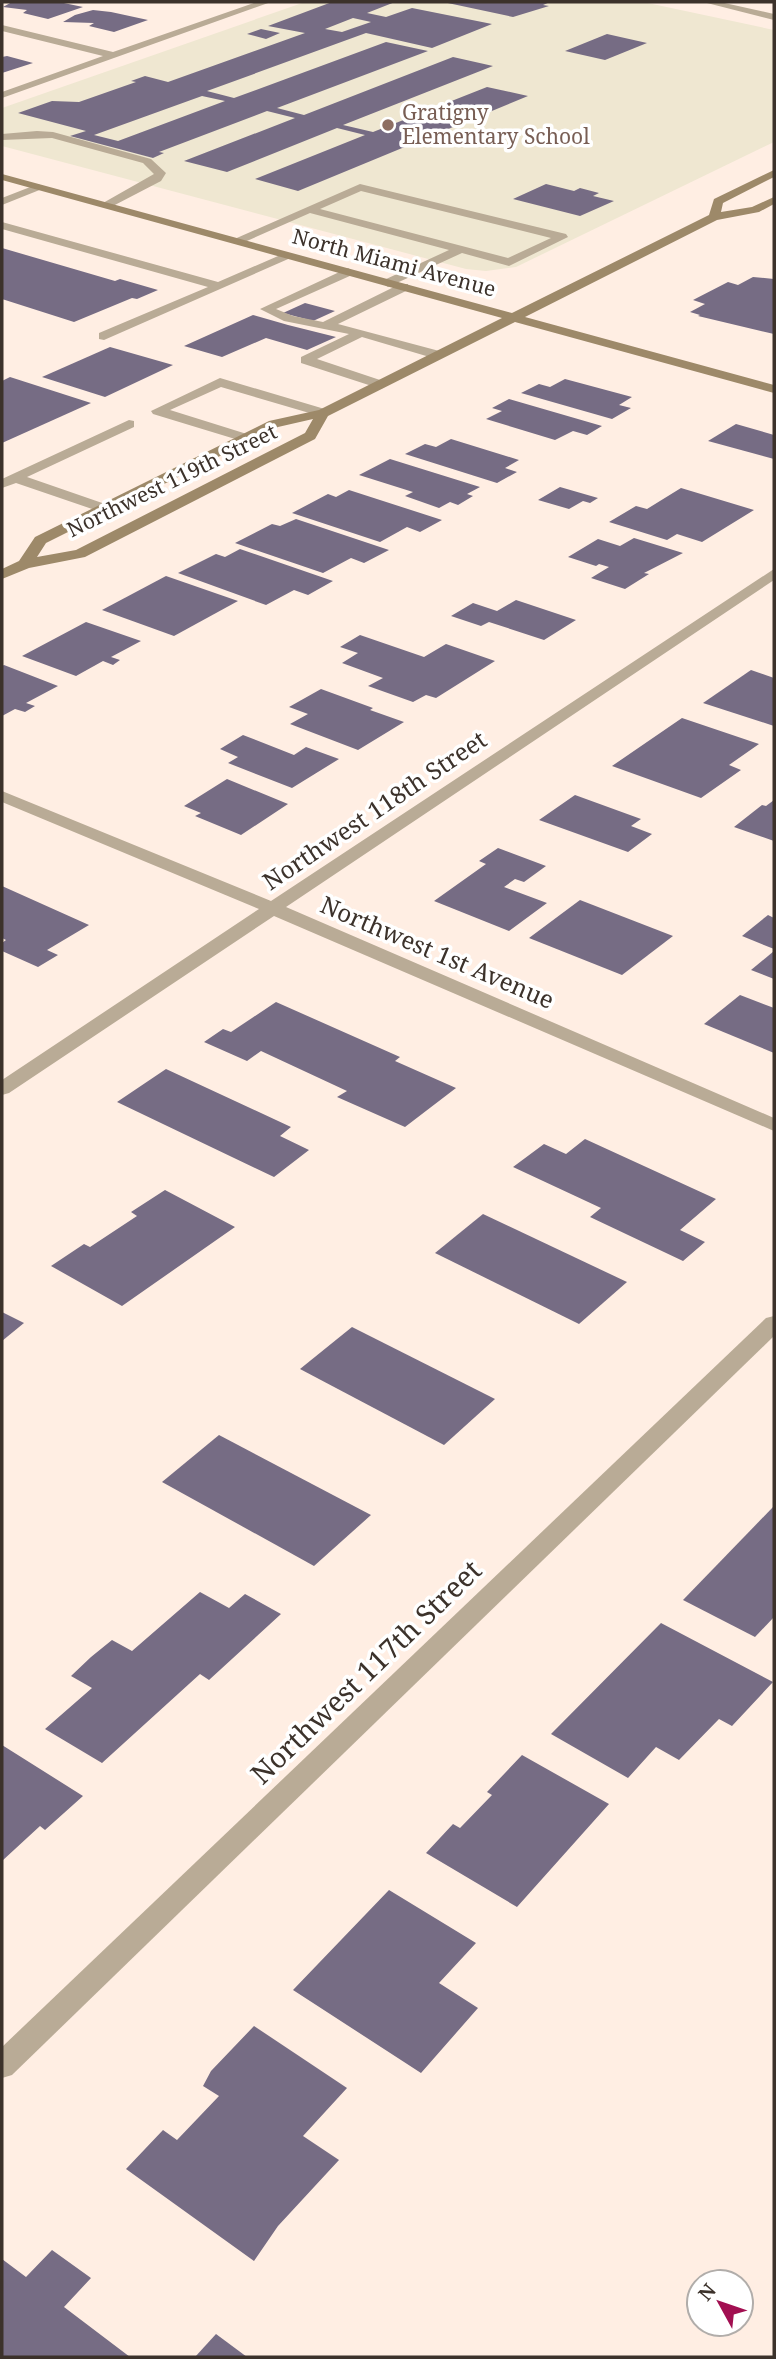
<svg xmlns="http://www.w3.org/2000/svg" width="776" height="2359" viewBox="0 0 776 2359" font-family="'Noto Serif',serif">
<rect width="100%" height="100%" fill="#ffeee3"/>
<path fill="#efe7d1" d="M305 2H643L774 30V142L516 267 486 271 466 269 2 146V108Z"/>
<g fill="#766c84" fill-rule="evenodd">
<path d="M12 2H59L83 7 48 19 23 13 27 10 3 7Z"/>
<path d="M332 2H395L367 13 386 17 412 8 492 24 432 48 366 33 207 91 234 98 386 42 428 51 277 108 304 115 453 57 493 66 343 125 373 132 487 87 528 96 298 191 255 179 365 135 337 128 227 172 184 161 295 118 267 111 159 152 164 153 153 158 70 136 86 131 18 113 52 101 79 102 136 82 131 81 145 76 168 82 305 33 268 26ZM353 18 371 22 342 32 325 29ZM202 96 225 101 118 141 94 135Z"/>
<path d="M443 2H550L543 5 549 6 513 17Z"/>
<path d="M93 10 111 12 148 20 114 32 89 26 94 23 63 22 75 15Z"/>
<path d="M261 29 280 33 266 39 247 34Z"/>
<path d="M607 34 647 43 605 60 565 51Z"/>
<path d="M7 56 33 63 2 73V57Z"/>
<path d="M546 184 574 191 580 188 599 193 593 196 614 201 580 216 513 199Z"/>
<path d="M2 248 115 281 120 279 158 290 137 299 132 298 74 322 2 299Z"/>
<path d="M753 277 774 279V334L698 316 700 315 690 312 705 304 693 300 728 282 738 285Z"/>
<path d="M305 303 335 311 313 321 283 313Z"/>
<path d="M253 315 288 325 336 337 307 350 266 338 222 357 184 346Z"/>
<path d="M110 347 173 365 105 397 42 377Z"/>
<path d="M10 377 91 403 2 443V381Z"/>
<path d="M565 379 632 397 619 405 631 408 612 419 521 393 539 384 550 387Z"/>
<path d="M509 399 602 426 587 435 573 431 555 440 486 419 502 411 492 408Z"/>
<path d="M736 424 774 435V459L708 441Z"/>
<path d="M451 439 519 460 505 468 517 472 497 483 405 454 425 444 436 447Z"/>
<path d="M390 459 480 487 467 494 473 496 458 505 450 502 439 508 405 496 413 492 359 475Z"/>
<path d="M560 487 598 498 590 503 583 501 569 509 538 500Z"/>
<path d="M681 488 754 510 702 542 677 534 667 540 609 522 636 506 647 509Z"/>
<path d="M349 490 442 520 420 532 407 527 380 542 292 513 328 494 336 497Z"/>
<path d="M296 519 389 550 364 563 351 558 323 573 235 543 272 524 280 526Z"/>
<path d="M634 538 683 553 644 573 649 574 625 589 591 578 609 567 599 564 596 566 568 557 598 539 620 546Z"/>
<path d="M240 549 333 581 308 595 294 590 266 605 178 573 216 554 225 557Z"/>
<path d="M166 576 238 601 174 636 102 610Z"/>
<path d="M516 600 576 620 544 640 489 622 481 626 451 616 473 603 497 611Z"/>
<path d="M86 622 141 641 111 657 120 660 113 665 103 661 76 676 22 656Z"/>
<path d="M360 635 424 657 446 644 495 661 436 698 426 695 413 702 368 686 383 678 342 663 358 653 340 647Z"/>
<path d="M4 665 58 686 26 703 35 706 25 712 15 709 2 716V666Z"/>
<path d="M751 670 774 678V726L703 703Z"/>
<path d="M321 689 373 708 370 710 404 722 358 750 290 724 308 714 289 707Z"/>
<path d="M682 718 759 744 729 765 741 770 701 798 612 766Z"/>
<path d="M243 735 294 755 306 747 339 759 292 788 228 763 238 757 220 749Z"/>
<path d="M227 779 288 804 241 835 195 816 201 813 184 806Z"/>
<path d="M575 795 641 819 631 826 652 834 628 852 539 820Z"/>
<path d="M774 800V841L734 827 762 805 766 806Z"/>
<path d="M498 848 546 866 524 882 515 879 504 887 547 903 509 931 434 901 486 864 479 861Z"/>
<path d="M2 886 89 925 47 950 58 955 38 967 2 951V943L6 940 2 938Z"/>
<path d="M580 900 673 936 622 975 529 938Z"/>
<path d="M768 915 774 918V949L742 936Z"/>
<path d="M774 951V979L751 970Z"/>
<path d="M740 995 774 1008V1053L704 1024Z"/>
<path d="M276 1002 400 1057 395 1061 456 1088 405 1127 337 1097 347 1091 261 1051 247 1061 204 1042 223 1029 231 1032Z"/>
<path d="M166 1069 291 1127 280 1136 309 1150 274 1177 117 1102Z"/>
<path d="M585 1139 716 1199 680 1230 705 1242 683 1261 590 1217 601 1208 513 1167 544 1144 566 1154Z"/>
<path d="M165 1190 235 1227 122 1306 51 1266 84 1244 90 1247 137 1216 131 1212Z"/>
<path d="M483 1214 627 1282 579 1324 435 1253Z"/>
<path d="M2 1312 24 1323 2 1341Z"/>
<path d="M352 1327 495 1399 444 1445 300 1369Z"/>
<path d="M219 1435 371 1515 314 1566 162 1482Z"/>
<path d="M774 1506V1617L755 1637 683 1600Z"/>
<path d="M200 1592 229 1608 245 1594 281 1614 209 1680 200 1674 102 1763 45 1729 92 1688 71 1676 91 1657 112 1640 132 1651Z"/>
<path d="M661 1623 773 1682 732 1726 719 1719 679 1760 656 1747 628 1778 551 1734Z"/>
<path d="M2 1745 83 1796 45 1830 40 1826 2 1861Z"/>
<path d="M522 1755 609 1804 517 1907 426 1853 453 1824 460 1828 492 1795 487 1792Z"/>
<path d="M389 1890 476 1943 439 1983 478 2008 421 2073 293 1990Z"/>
<path d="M254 2026 347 2088 303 2136 339 2160 278 2226 254 2261 126 2169 163 2130 177 2140 219 2096 203 2086 211 2071Z"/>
<path d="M52 2250 91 2278 64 2307 130 2357H2V2259L26 2277Z"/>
<path d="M216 2334 247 2357H195Z"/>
</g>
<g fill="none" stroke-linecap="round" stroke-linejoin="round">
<g fill="#b9ab96" fill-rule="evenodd">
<path d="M703 2H720L774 14V20Z"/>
<path d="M37 131 53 132 151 159 166 173 161 181 111 207H103V203L154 174 143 163 52 138 2 140V134Z"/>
<path d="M38 184 44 187 42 189 2 205V198Z"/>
<path d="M360 184 566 234 568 237 509 266 462 253 388 287 382 283 384 280 449 250 310 213 240 244 230 241ZM361 191 551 238 508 258 320 209Z"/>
<path d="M2 222 218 282 285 253 295 256 104 340 99 339V333L208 287 2 229Z"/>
<path d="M348 268 354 272 352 275 276 309 293 316 323 322 400 284H408V290L338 324 443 352V358H433L362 337 317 359 386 382 388 385 381 389 301 363V357L349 334 284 321 260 309Z"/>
<path d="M220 378 328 410 330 413 323 417 221 387 170 410 250 435V441L245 442 153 414 151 411Z"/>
<path d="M129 420 134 421V427L27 477 108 505 110 508 108 511H98L16 483 2 488V479Z"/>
</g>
<g fill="#b9ab96" fill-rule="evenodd">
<path d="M257 2H271L2 98V92L103 56 2 31V25L113 52Z"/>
<path d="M774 569V580L286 907 774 1118V1131L274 916 9 1093 2 1095V1080L259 909 2 802V791L271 901Z"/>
<path d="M774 1316V1336L12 2075 2 2078V2047L766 1318Z"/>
</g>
<path fill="#9d8969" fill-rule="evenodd" d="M774 170V177L723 203 721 212 752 207 774 197V204L759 212 717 220 525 317 774 385V393L515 322 328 416 315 439 85 557 29 568 2 579V569L19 561 35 537 269 421 319 410 502 318 2 180V174L512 313 709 215 714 199ZM313 419 305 433 76 550 37 557 46 543 278 427Z"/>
</g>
<circle fill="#8d6e63" stroke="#fff" stroke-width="2.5" cx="388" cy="125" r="7"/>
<g text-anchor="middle" stroke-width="7" stroke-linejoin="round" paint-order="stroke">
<g font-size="21" fill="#785e54" stroke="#fff" text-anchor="start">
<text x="402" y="120">Gratigny<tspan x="402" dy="24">Elementary School</tspan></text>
</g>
<g font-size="21" fill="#3c322b" stroke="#fff">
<text transform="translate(394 263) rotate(15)" y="7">North Miami Avenue</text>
<text transform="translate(172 481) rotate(-26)" y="7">Northwest 119th Street</text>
</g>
<g font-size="24" fill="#3c322b" stroke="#fff">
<text transform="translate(375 811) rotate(-34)" y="8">Northwest 118th Street</text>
<text transform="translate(437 953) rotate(23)" y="8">Northwest 1st Avenue</text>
</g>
<g font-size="28" fill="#3c322b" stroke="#fff">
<text transform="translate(366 1672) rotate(-44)" y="10">Northwest 117th Street</text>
</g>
</g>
<rect width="776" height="2359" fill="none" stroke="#3c322b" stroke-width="7"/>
<g transform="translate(720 2303) rotate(310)"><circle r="33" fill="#ffffff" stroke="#b1adaa" stroke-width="2"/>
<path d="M0-5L12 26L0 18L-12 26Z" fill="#a20f51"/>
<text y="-10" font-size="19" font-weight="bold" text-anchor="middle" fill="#3c322b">N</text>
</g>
</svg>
